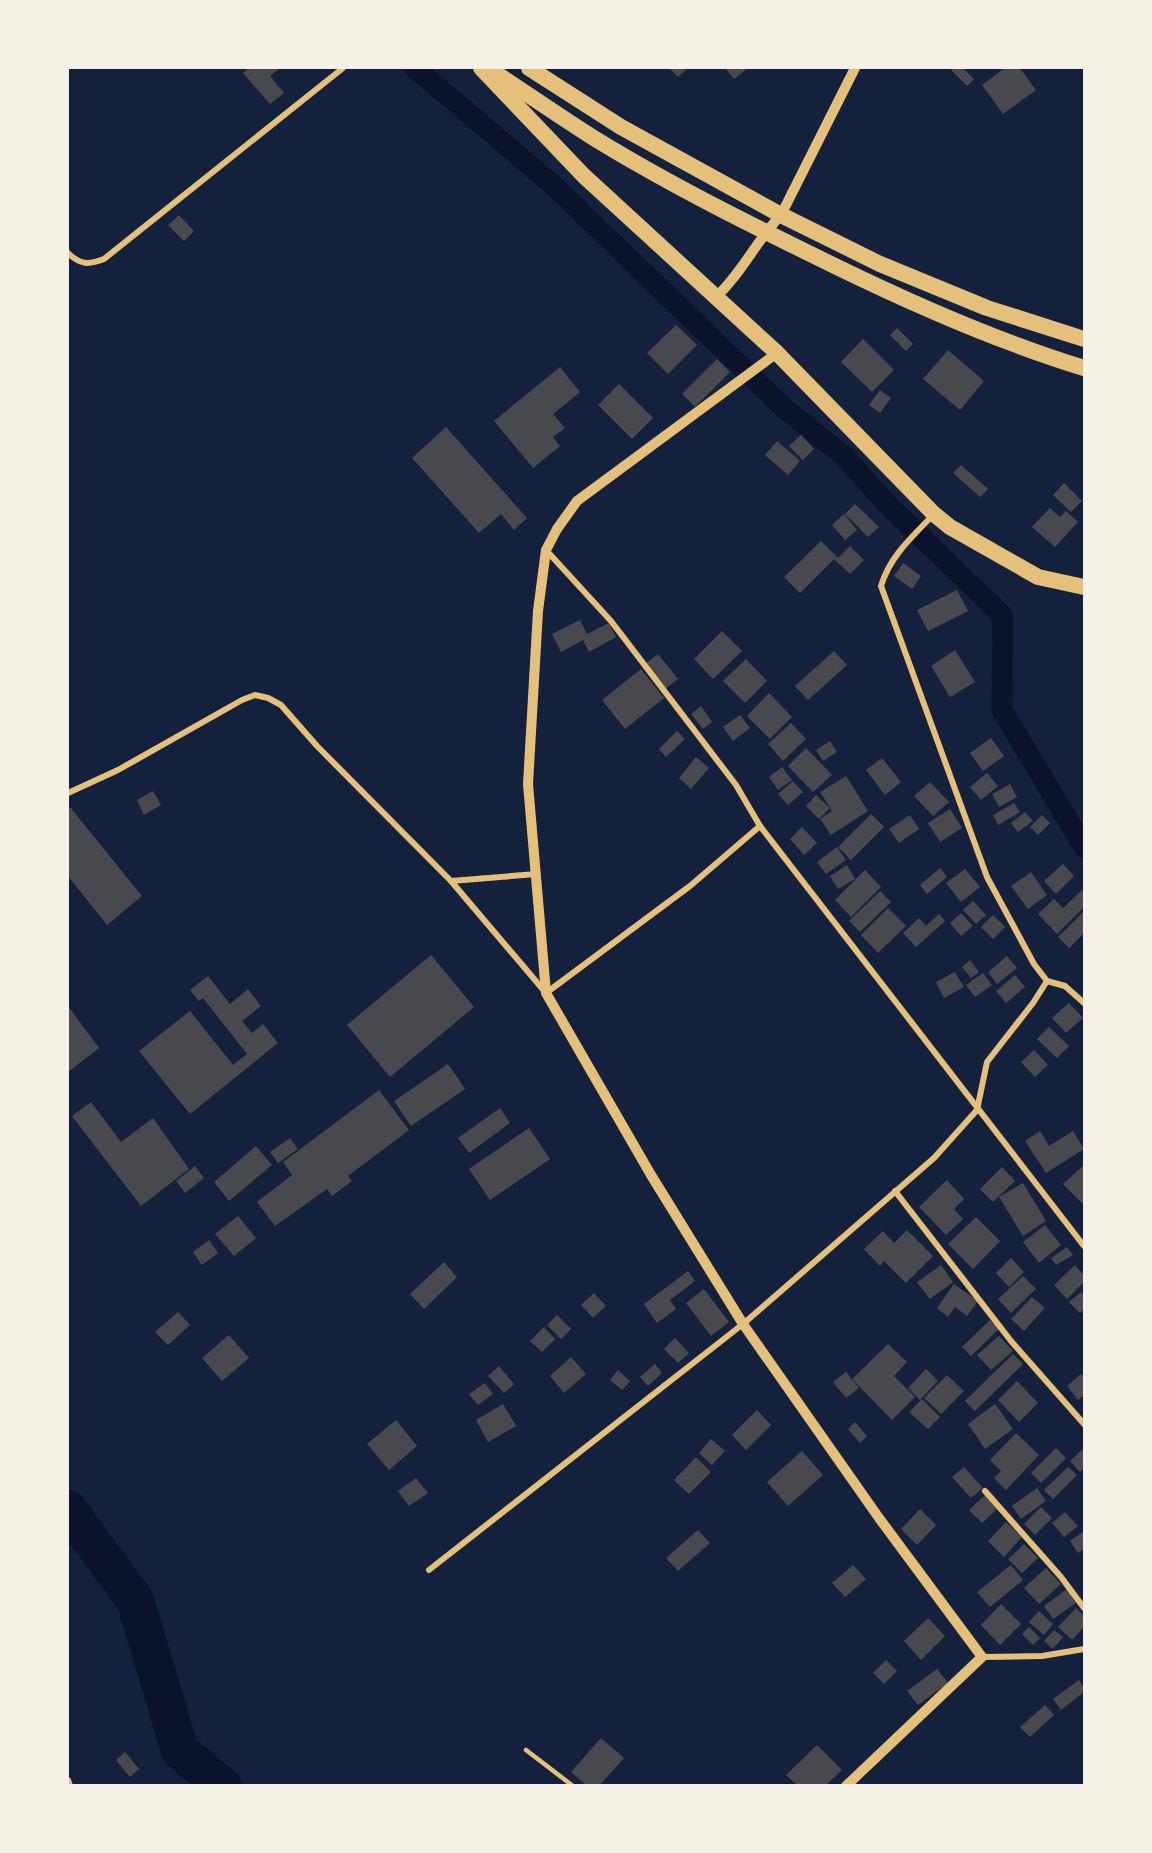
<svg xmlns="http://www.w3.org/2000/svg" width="1152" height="1853" viewBox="0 0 1152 1853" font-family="'Varela Round',sans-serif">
<rect width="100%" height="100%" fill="#14213d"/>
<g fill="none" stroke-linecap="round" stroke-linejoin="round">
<path stroke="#0b132b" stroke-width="21" d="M415 68 553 185 782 406 844 456 888 505 1003 616 1002 710 1084 847"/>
<path stroke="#0b132b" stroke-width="38" d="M68 1509 135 1600 180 1751 223 1786"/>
</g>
<g fill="#48494c">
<path d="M249 68H280L270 76 284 93 270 104 243 73Z"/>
<path d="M669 68H688L678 77Z"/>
<path d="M725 68H748L734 79Z"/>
<path d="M954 68H963L974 79 967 86 951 70Z"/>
<path d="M1005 68H1020L1036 90 1003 114 982 85Z"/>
<path d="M179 215 194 231 184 241 168 225Z"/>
<path d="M676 325 697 345 668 374 647 353Z"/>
<path d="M897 328 913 344 906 351 890 335Z"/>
<path d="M863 339 894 370 872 392 841 362Z"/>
<path d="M948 350 984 381 960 410 923 379Z"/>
<path d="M717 359 730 372 695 407 682 394Z"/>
<path d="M560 367 580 392 553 414 565 428 553 437 560 446 533 468 494 421Z"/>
<path d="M619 384 653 418 632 439 598 405Z"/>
<path d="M880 390 891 398 880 413 869 405Z"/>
<path d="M446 427 527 518 514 530 501 514 479 533 412 458Z"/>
<path d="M801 435 814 449 803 460 789 446Z"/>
<path d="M777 441 800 461 788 475 765 455Z"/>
<path d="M961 465 988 489 980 497 953 473Z"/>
<path d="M1064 483 1082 501 1071 512 1053 495Z"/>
<path d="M855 504 879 527 868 537 845 514Z"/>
<path d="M1050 508 1060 517 1066 511 1078 522 1055 547 1032 527Z"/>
<path d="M844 514 857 530 845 540 832 525Z"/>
<path d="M821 541 838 558 850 546 864 560 850 574 834 559 800 593 784 577Z"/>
<path d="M903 563 921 576 912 589 894 576Z"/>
<path d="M957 590 968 611 928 631 917 610Z"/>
<path d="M580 620 587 634 609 623 616 637 589 652 583 640 561 652 552 634Z"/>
<path d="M722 631 742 651 713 679 694 659Z"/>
<path d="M955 650 975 682 950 697 931 666Z"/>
<path d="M834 651 847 665 808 700 795 686Z"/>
<path d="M658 654 678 679 665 689 645 664Z"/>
<path d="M746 659 767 681 745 703 723 681Z"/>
<path d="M641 669 664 698 625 729 602 700Z"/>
<path d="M769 693 792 717 770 739 747 716Z"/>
<path d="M701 706 712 722 703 729 691 714Z"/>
<path d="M740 715 750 728 733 741 723 727Z"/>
<path d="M791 723 806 739 783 761 768 744Z"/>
<path d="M677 731 685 739 666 757 659 749Z"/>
<path d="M991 738 1004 756 983 771 970 753Z"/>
<path d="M830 741 837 752 823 761 816 750Z"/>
<path d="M806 748 832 775 813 792 788 766Z"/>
<path d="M696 757 709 768 691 789 679 778Z"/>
<path d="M882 758 901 782 885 795 866 770Z"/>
<path d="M782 767 792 780 778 790 769 777Z"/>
<path d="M987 773 998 786 981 800 970 787Z"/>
<path d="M846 776 868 811 831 835 820 819 832 811 820 792Z"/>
<path d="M793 781 803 792 788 805 778 794Z"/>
<path d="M930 782 949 802 933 816 914 796Z"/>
<path d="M1010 784 1017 797 999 807 992 794Z"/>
<path d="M153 791 161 805 144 815 137 800Z"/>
<path d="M816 795 830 808 819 819 806 806Z"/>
<path d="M1014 803 1020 812 998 825 993 815Z"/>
<path d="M70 807 142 896 107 925 68 876V809Z"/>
<path d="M950 809 962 828 940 842 928 823Z"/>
<path d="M1025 812 1033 821 1018 832 1011 823Z"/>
<path d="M871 814 884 827 851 860 838 847Z"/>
<path d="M910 815 919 829 899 843 889 829Z"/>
<path d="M1042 815 1050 823 1038 835 1030 827Z"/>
<path d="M802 827 817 843 804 855 790 839Z"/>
<path d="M837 847 846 860 826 874 817 862Z"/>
<path d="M1063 864 1074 876 1056 894 1044 881Z"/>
<path d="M847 865 855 879 838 889 830 876Z"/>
<path d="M940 868 947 877 927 894 920 885Z"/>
<path d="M965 869 980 887 961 902 946 883Z"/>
<path d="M865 870 881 887 851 917 835 900Z"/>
<path d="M1031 872 1047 895 1028 909 1011 886Z"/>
<path d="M1082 890 1084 893V907L1057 934 1038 914 1054 899 1063 908Z"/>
<path d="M880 891 891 902 860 932 849 921Z"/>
<path d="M973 901 986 915 976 924 963 910Z"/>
<path d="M888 908 906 926 878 953 861 935Z"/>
<path d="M1083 912 1084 933 1069 948 1058 937Z"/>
<path d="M961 913 973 926 961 936 950 923Z"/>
<path d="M939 914 945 921 916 947 903 933 919 918 926 926Z"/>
<path d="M993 915 1005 927 993 939 981 927Z"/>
<path d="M431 955 474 1007 390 1077 347 1025Z"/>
<path d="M1007 956 1017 968 997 984 988 972Z"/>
<path d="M970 960 979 972 971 978 962 967Z"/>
<path d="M955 972 964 987 944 998 936 982Z"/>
<path d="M983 973 992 985 975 997 966 985Z"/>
<path d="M1015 975 1025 987 1006 1003 996 991Z"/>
<path d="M208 976 230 1004 248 989 261 1006 242 1021 252 1033 263 1024 278 1043 190 1114 139 1051 190 1011 233 1065 247 1054 203 998 199 1001 190 990Z"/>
<path d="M1069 1003 1083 1018 1066 1033 1052 1018Z"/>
<path d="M68 1006 99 1048 68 1072Z"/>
<path d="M1049 1027 1069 1046 1057 1058 1037 1039Z"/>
<path d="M1034 1050 1048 1065 1035 1077 1021 1062Z"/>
<path d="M448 1064 465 1089 411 1126 394 1101Z"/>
<path d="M379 1090 409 1130 348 1176 352 1181 332 1196 327 1189 275 1226 257 1202 292 1175 283 1162Z"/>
<path d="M91 1102 121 1142 153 1118 189 1169 141 1206 72 1116Z"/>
<path d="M500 1108 510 1123 469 1153 458 1138Z"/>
<path d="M529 1128 550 1159 490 1200 469 1169Z"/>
<path d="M1040 1131 1049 1146 1073 1131 1084 1149 1046 1173 1025 1141Z"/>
<path d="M290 1138 298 1149 278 1163 270 1152Z"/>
<path d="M256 1146 272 1165 229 1201 214 1182Z"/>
<path d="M1084 1165V1205L1063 1184Z"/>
<path d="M195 1166 204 1178 185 1193 176 1181Z"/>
<path d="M1002 1167 1015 1181 993 1202 980 1189Z"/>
<path d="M947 1180 964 1199 954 1209 963 1219 946 1235 919 1207Z"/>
<path d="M1023 1183 1046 1221 1023 1236 999 1197Z"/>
<path d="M238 1216 256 1238 234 1256 215 1234Z"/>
<path d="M976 1217 1000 1241 973 1269 948 1244Z"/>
<path d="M1045 1225 1061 1245 1039 1263 1023 1242Z"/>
<path d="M907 1230 933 1256 906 1283 884 1261 880 1266 864 1249 883 1231 894 1243Z"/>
<path d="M209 1240 218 1253 202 1265 193 1252Z"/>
<path d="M1067 1247 1073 1255 1056 1265 1051 1258Z"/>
<path d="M1011 1258 1024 1272 1009 1287 996 1273Z"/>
<path d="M444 1262 457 1277 424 1309 410 1294Z"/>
<path d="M941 1265 953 1282 930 1299 917 1282Z"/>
<path d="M1075 1265 1084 1275V1282L1067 1299 1054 1285Z"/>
<path d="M688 1271 695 1281 670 1300 676 1309 657 1323 644 1304Z"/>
<path d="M1023 1276 1036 1289 1011 1313 998 1299Z"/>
<path d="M954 1284 978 1301 967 1316 955 1307 948 1317 937 1308Z"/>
<path d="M704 1289 729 1322 711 1336 686 1303Z"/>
<path d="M1081 1292 1084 1296V1309L1080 1313 1069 1302Z"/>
<path d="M594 1293 606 1306 593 1318 581 1305Z"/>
<path d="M1032 1297 1045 1308 1024 1331 1011 1319Z"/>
<path d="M178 1312 190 1325 168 1345 155 1332Z"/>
<path d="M557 1315 571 1329 561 1339 547 1325Z"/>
<path d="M990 1320 999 1329 971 1356 962 1347Z"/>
<path d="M544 1327 555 1339 542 1352 530 1341Z"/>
<path d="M229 1335 249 1358 222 1381 202 1358Z"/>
<path d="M999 1336 1013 1351 991 1370 977 1355Z"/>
<path d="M675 1338 689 1353 678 1363 664 1349Z"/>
<path d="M888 1344 907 1362 894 1376 915 1397 892 1420 852 1379Z"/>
<path d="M1013 1354 1023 1364 975 1411 965 1401Z"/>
<path d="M571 1357 586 1374 564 1393 550 1376Z"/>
<path d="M655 1364 662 1373 648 1386 640 1377Z"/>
<path d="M499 1366 514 1384 504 1393 488 1376Z"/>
<path d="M926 1369 938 1381 920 1400 908 1388Z"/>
<path d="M618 1370 630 1381 622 1390 610 1380Z"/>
<path d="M846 1372 859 1388 846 1398 833 1382Z"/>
<path d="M1081 1374 1084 1378V1395L1078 1400 1067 1386Z"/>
<path d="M947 1375 964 1391 941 1414 924 1398Z"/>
<path d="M1017 1381 1038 1403 1019 1422 998 1400Z"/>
<path d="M485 1383 493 1394 478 1405 469 1394Z"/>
<path d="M922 1399 940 1417 928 1429 909 1412Z"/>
<path d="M503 1404 516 1426 488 1442 476 1420Z"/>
<path d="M995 1404 1013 1429 985 1449 968 1424Z"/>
<path d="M757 1410 771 1425 746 1450 732 1435Z"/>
<path d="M396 1420 417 1446 389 1470 367 1444Z"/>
<path d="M855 1422 867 1436 860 1443 848 1429Z"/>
<path d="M1016 1433 1039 1455 1006 1490 994 1478 1001 1471 990 1460Z"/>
<path d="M711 1439 725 1451 712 1465 699 1453Z"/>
<path d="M1056 1448 1066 1458 1041 1483 1031 1473Z"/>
<path d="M1084 1448V1468L1080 1472 1070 1461Z"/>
<path d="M802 1451 823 1475 788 1506 767 1482Z"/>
<path d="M696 1457 711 1472 689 1494 674 1480Z"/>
<path d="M964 1467 983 1488 971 1498 952 1477Z"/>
<path d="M1068 1467 1077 1475 1053 1499 1044 1490Z"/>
<path d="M416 1478 428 1493 409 1506 398 1491Z"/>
<path d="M1037 1488 1046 1501 1021 1519 1012 1506Z"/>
<path d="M985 1495 998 1508 982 1523 969 1510Z"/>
<path d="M1041 1507 1052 1518 1035 1535 1024 1524Z"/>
<path d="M920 1509 936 1525 917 1545 901 1529Z"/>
<path d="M1065 1512 1078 1526 1064 1537 1052 1523Z"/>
<path d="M1006 1522 1022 1537 1004 1557 988 1541Z"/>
<path d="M698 1530 710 1543 678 1571 666 1558Z"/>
<path d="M1084 1531V1549L1078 1553 1070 1541Z"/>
<path d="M1024 1544 1038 1558 1022 1573 1008 1559Z"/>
<path d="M853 1565 866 1579 845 1597 832 1583Z"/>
<path d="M1011 1565 1023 1580 990 1607 977 1592Z"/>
<path d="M1046 1568 1061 1584 1039 1604 1024 1588Z"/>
<path d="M1067 1589 1076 1603 1053 1619 1044 1606Z"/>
<path d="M1001 1604 1021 1624 1000 1645 981 1625Z"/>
<path d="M1076 1608 1084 1616V1627L1072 1640 1058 1627Z"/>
<path d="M1039 1611 1053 1624 1044 1635 1029 1622Z"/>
<path d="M928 1618 945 1636 921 1660 904 1641Z"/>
<path d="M1029 1627 1040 1638 1033 1645 1022 1634Z"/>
<path d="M1054 1630 1063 1637 1053 1649 1044 1641Z"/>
<path d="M886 1660 897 1671 884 1684 873 1673Z"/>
<path d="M937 1669 948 1683 918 1705 907 1691Z"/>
<path d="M1079 1680 1084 1688V1692L1061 1710 1053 1699Z"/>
<path d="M1045 1705 1054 1715 1030 1737 1020 1727Z"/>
<path d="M601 1738 624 1758 600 1785H586L571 1772Z"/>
<path d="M817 1745 842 1770 826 1785H797L786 1775Z"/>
<path d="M125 1752 139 1769 130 1777 116 1760Z"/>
</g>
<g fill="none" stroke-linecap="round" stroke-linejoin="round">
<path stroke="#e5c07b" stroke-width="4.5" d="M526 1750 573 1786"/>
<g stroke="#e5c07b" stroke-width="6">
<path d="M68 253C80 265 89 265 104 259L343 68"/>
<path d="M546 550 611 621 736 785 760 826 1084 1246"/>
<path d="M68 793 118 770 242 700 255 695 268 698 281 705 317 746 451 881 546 993 690 886 760 826"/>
<path d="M451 881 536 874"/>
<path d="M1047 981 1065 986 1084 1003"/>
<path d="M895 1191 1011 1341 1084 1424"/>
<path d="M985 1491 1061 1577 1084 1608"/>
<path d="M429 1570 743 1324 934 1158 977 1110 987 1062 1033 1003 1047 981 1034 964 987 877 881 586C890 556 912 537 933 515"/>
<path d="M982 1657 1042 1656 1084 1649"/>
<path d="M68 1780 70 1786"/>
</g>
<g stroke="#e5c07b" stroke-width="10">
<path d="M716 297C742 273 756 241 781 215L855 68"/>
<path d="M777 353 577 501 557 529 546 550 538 611 528 784 546 993 651 1175 743 1324 879 1518 982 1657 846 1786"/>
</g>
<g stroke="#e5c07b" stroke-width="16">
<path d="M481 68 584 176 777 353 934 514 950 527 1038 577 1084 587"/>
<path d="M529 68 621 127 781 215 880 264 987 308 1084 339"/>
<path d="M494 72C529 95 562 118 597 140 674 187 755 227 837 267 917 306 999 342 1084 368"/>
</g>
</g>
<rect width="1152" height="1853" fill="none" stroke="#f6f1e7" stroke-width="138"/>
</svg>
